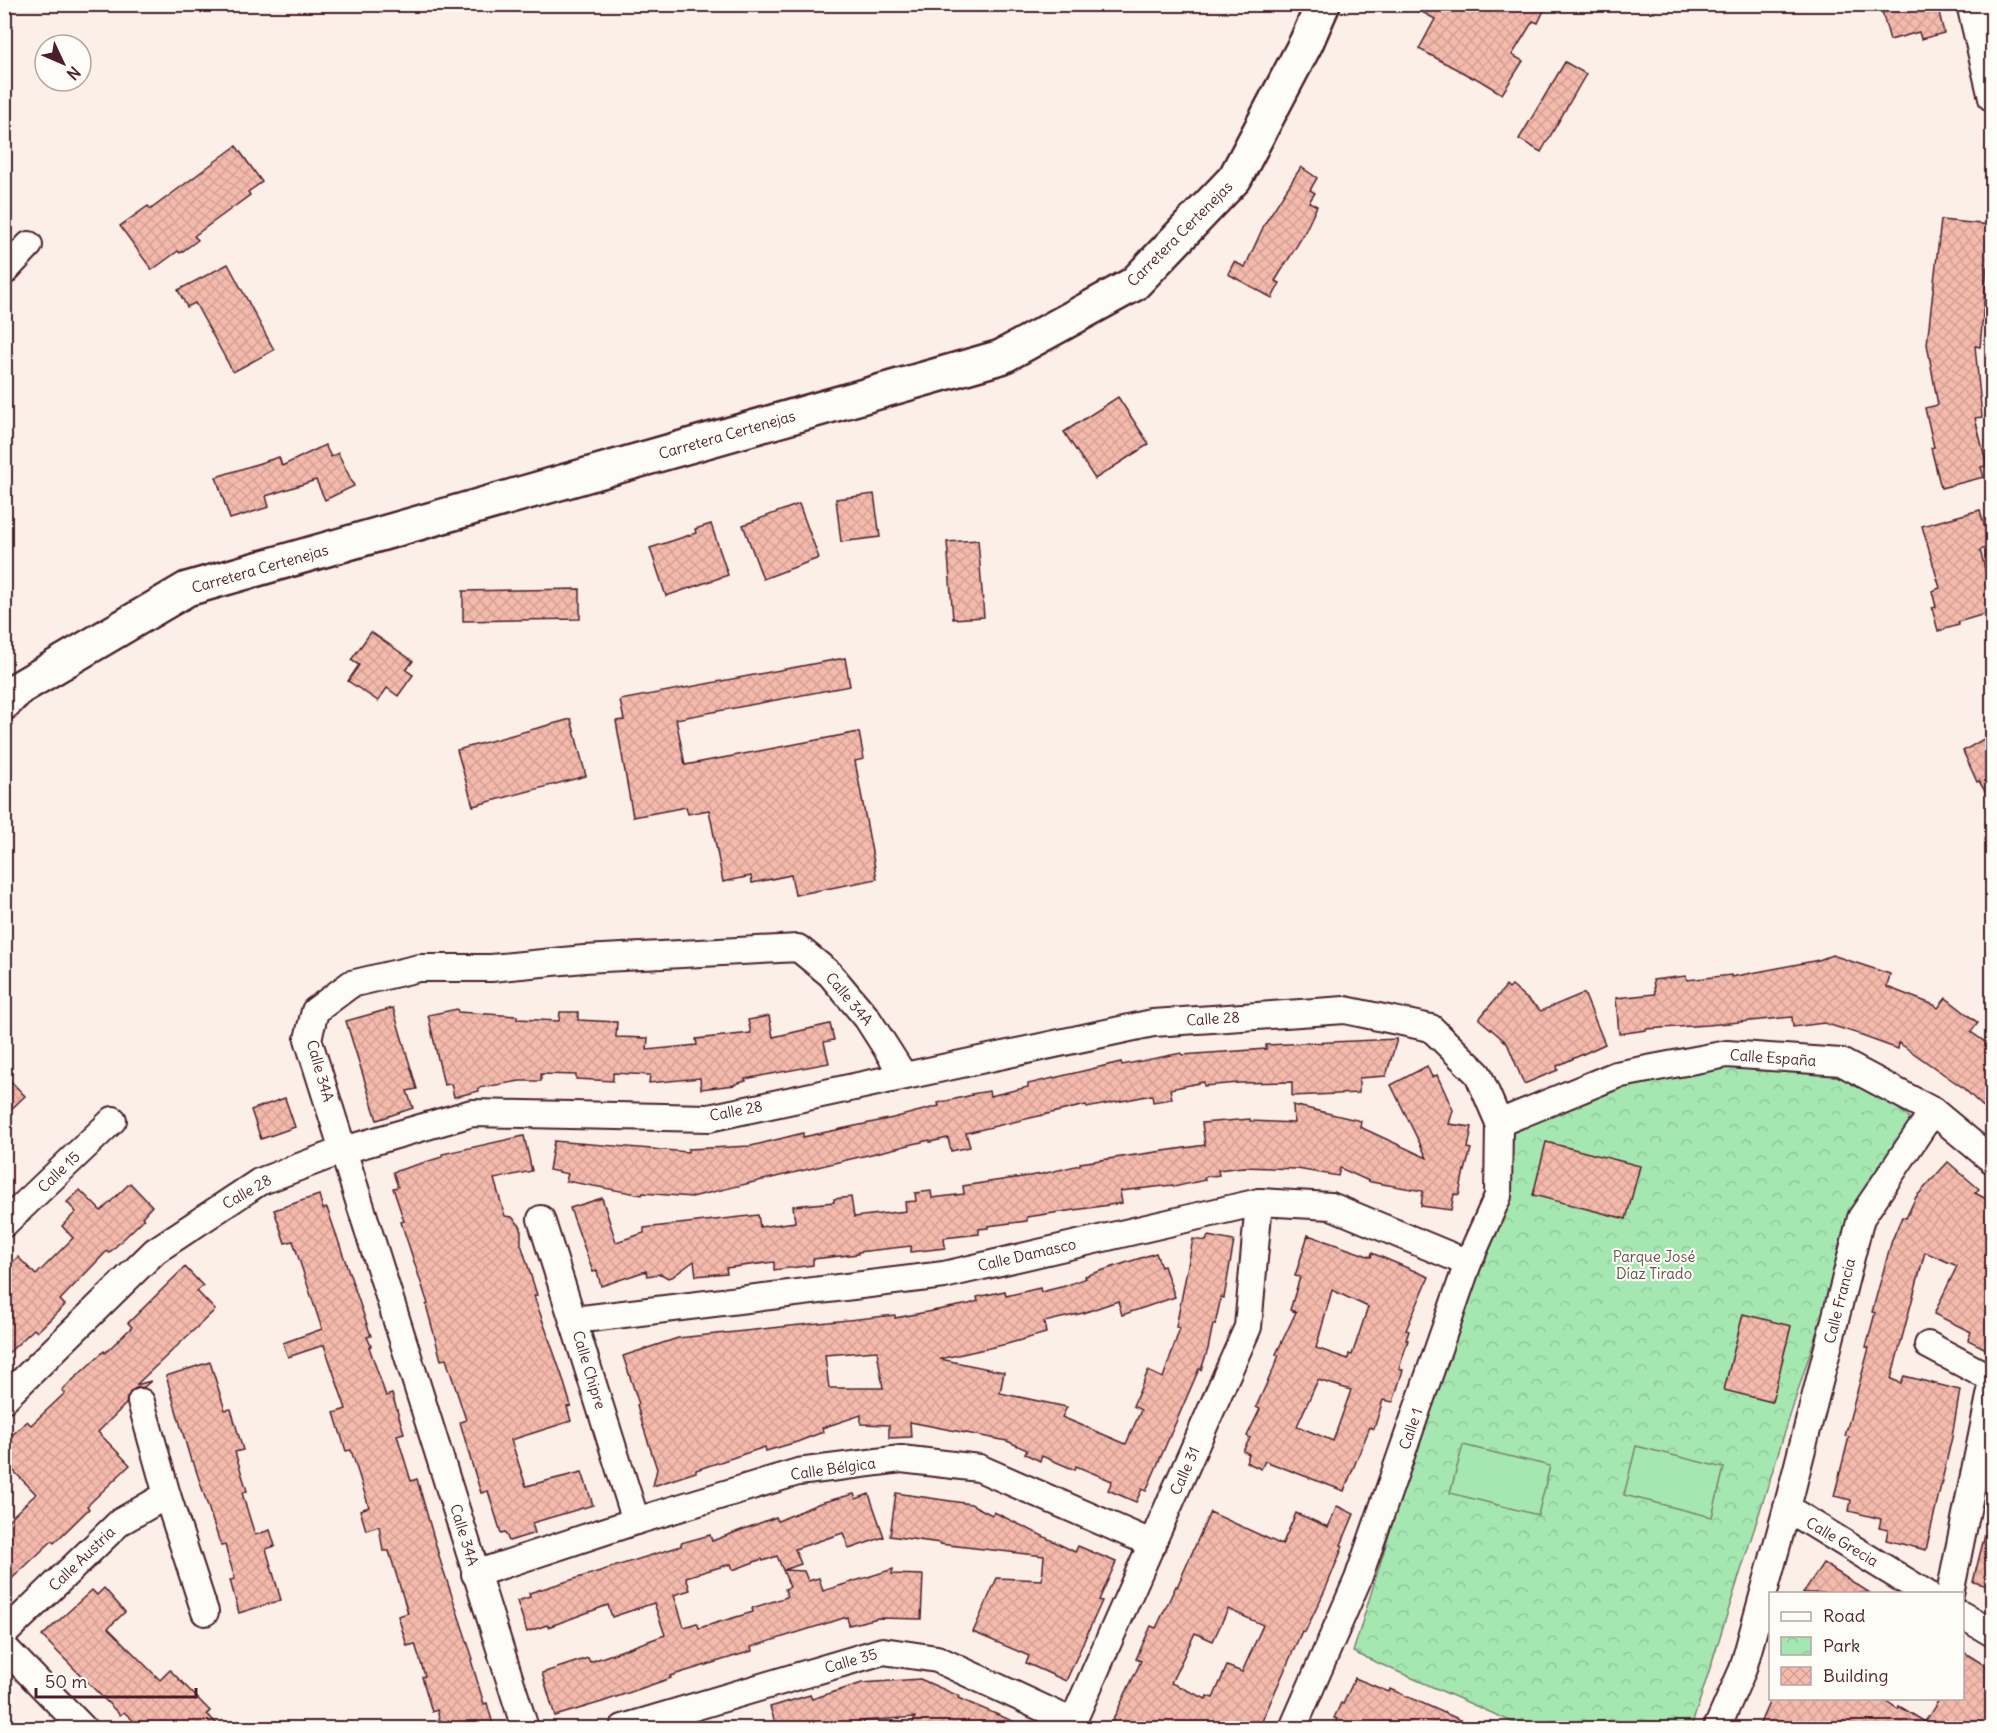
<svg xmlns="http://www.w3.org/2000/svg" width="1997" height="1733" viewBox="0 0 1997 1733" font-family="Delius,sans-serif">
<defs>
<pattern id="park-crowns" width="20" height="18" patternUnits="userSpaceOnUse" patternTransform="scale(1.5)"><rect width="20" height="18" fill="#a5e7b1"/><path d="M2 6a3 3 0 1 1 6 0M12 15a3 3 0 1 1 6 0" fill="none" stroke="#90c698"/></pattern>
<pattern id="building-cross-hatch" width="8" height="8" patternUnits="userSpaceOnUse" patternTransform="scale(1.5)"><rect width="8" height="8" fill="#f4baac"/><path d="M0 0l8 8M0 8l8-8" fill="none" stroke="#d39f94"/></pattern>
</defs>
<rect width="100%" height="100%" fill="#fbefe8"/>
<filter id="ink" filterUnits="userSpaceOnUse"><feTurbulence type="fractalNoise" baseFrequency=".0167" numOctaves="2"/><feDisplacementMap in="SourceGraphic" scale="12" xChannelSelector="R" yChannelSelector="G"/><feConvolveMatrix kernelMatrix="1 2 1 2 8 2 1 2 1" color-interpolation-filters="sRGB"/></filter>
<g filter="url(#ink)">
<path fill="url(#park-crowns)" stroke="#78836e" stroke-width="1.5" d="M1727 1054 1841 1062 1911 1119 1856 1208 1691 1728H1526L1353 1652 1498 1179 1499 1123Z"/>
<g fill="#a5e7b1" stroke="#78836e" stroke-width="1.5">
<path d="M1463 1445 1550 1466 1538 1515 1450 1493Z"/>
<path d="M1636 1446 1724 1468 1712 1517 1624 1495Z"/>
</g>
<g fill="url(#building-cross-hatch)" stroke="#4a1f2b" stroke-width="1.5" fill-rule="evenodd">
<path d="M1407 4H1547L1538 23 1533 21 1512 55 1523 61 1502 94 1474 77 1473 78 1419 49 1435 19Z"/>
<path d="M1880 4H1937L1944 33 1921 39 1919 32 1890 40Z"/>
<path d="M1565 62 1586 74 1541 152 1519 139Z"/>
<path d="M236 146 262 182 248 192 250 195 194 236 198 240 180 253 178 251 152 270 120 226 148 206 151 209Z"/>
<path d="M1301 167 1317 178 1310 190 1315 193 1309 202 1317 206 1304 234 1275 281 1280 283 1272 298 1228 274 1234 262 1245 267 1265 223Z"/>
<path d="M1941 220 1991 225 1990 245H1992V268L1987 267 1980 347 1975 346 1982 417 1975 418 1987 466 1981 467 1984 477 1941 488 1931 448 1934 447 1925 408 1938 405 1927 344Z"/>
<path d="M228 264 274 350 233 372 195 303 187 307 178 290Z"/>
<path d="M1118 397 1149 444 1095 479 1064 432Z"/>
<path d="M325 445 331 457 338 453 354 486 325 500 316 480 266 496 269 507 230 519 216 477 279 457 282 466Z"/>
<path d="M874 494 880 537 841 542 836 499Z"/>
<path d="M799 504 819 558 763 579 743 525Z"/>
<path d="M1980 510 1990 547 1980 550 1992 595V612L1958 622 1959 625 1938 631 1932 608 1936 607 1932 591 1940 588 1922 526Z"/>
<path d="M711 524 728 575 666 596 650 548 696 533 695 529Z"/>
<path d="M978 540 984 617 953 619 947 542Z"/>
<path d="M580 589V619L463 621V591Z"/>
<path d="M371 632 413 661 406 670 413 675 398 696 387 688 378 701 348 681 359 665 351 660Z"/>
<path d="M845 658 850 686 676 719 685 765 859 732 864 759 855 761 877 879 795 895 791 875 752 883 751 876 723 882 709 810 688 814 686 807 633 817 616 721 624 720 620 700Z"/>
<path d="M571 719 586 776 473 806 457 750Z"/>
<path d="M1992 734V803L1979 781 1977 782 1963 751Z"/>
<path d="M1832 955 1890 974 1887 987 1934 1005 1938 1008 1946 998 1978 1023 1971 1032 1992 1047V1115L1962 1087 1899 1043 1898 1049 1859 1035V1034L1824 1023 1793 1027 1792 1017 1708 1025 1646 1029V1030L1619 1034 1616 998 1655 994 1653 980 1686 976 1687 980 1731 975V977L1819 960Z"/>
<path d="M1506 986 1509 989 1512 986 1541 1011 1584 993 1605 1044 1557 1066 1558 1070 1524 1084 1507 1043 1479 1019Z"/>
<path d="M393 1008 417 1089 407 1091 413 1108 377 1120 346 1021Z"/>
<path d="M457 1009 458 1012 517 1016V1019L559 1021 560 1012H578V1020L617 1022 616 1037 648 1038 647 1050 697 1045 696 1039 751 1033 748 1020 769 1016 773 1037 830 1024 834 1040 824 1042 829 1063 745 1079 746 1081 735 1084V1085L701 1089 700 1078 649 1083 650 1075 613 1073V1081L576 1079V1075L541 1074V1081H520L478 1088 479 1091 454 1097 451 1084 444 1085 428 1015Z"/>
<path d="M1397 1039 1386 1076 1359 1078V1093L1292 1096V1082L1239 1083 1204 1086V1082L1170 1089 1172 1099 1153 1102 1152 1095 1087 1108 1086 1105 966 1133 970 1147 951 1151 948 1138 930 1142V1140L692 1197 643 1193 642 1195 566 1181 568 1174 549 1170 554 1141 688 1152V1149L751 1146 803 1133V1137L893 1118 939 1106 938 1103 972 1095 971 1094 989 1091 990 1096 1028 1087V1084L1121 1062 1122 1065 1181 1053 1182 1055 1266 1049V1045Z"/>
<path d="M1427 1066 1432 1077 1437 1075 1453 1110 1449 1124 1472 1127 1468 1148 1471 1149 1465 1171 1464 1170 1459 1195 1454 1194 1451 1210 1421 1206 1423 1191 1371 1182 1340 1168 1338 1176 1297 1169 1243 1167 1218 1170 1219 1175 1204 1177 1205 1180 1174 1187 1173 1185 1120 1191 1122 1203 1027 1217V1221L988 1226V1228L979 1229V1234L944 1238 945 1248 911 1252V1246L858 1252V1254L813 1259V1265L774 1270V1262L726 1268 727 1273 696 1276 694 1261 672 1277 668 1278 661 1274 647 1276 646 1271 601 1286 597 1271 593 1272 570 1208 602 1198 616 1242 644 1233V1228L758 1215 760 1227 795 1222 793 1206 834 1202V1199L851 1197 854 1217 906 1211 905 1202 916 1201 915 1193 931 1191 932 1198 964 1194 963 1186 1042 1174 1080 1165V1163L1205 1145 1202 1123 1250 1119V1121L1294 1123 1293 1105 1361 1121 1360 1127 1427 1158 1391 1085Z"/>
<path d="M4 1074 25 1096 4 1116Z"/>
<path d="M285 1098 295 1127 261 1139 251 1110Z"/>
<path d="M524 1136 532 1171 494 1179 505 1216 512 1217 521 1227V1244L537 1295 534 1296 562 1376 571 1406 567 1407 571 1421 511 1440 526 1486 582 1472 593 1505 532 1523 535 1533 509 1541 505 1532 501 1533 488 1491 481 1493 471 1461 460 1422 466 1420 446 1359 441 1360 426 1305 428 1304 401 1222 404 1221 393 1188 398 1187 393 1172 442 1157V1154Z"/>
<path d="M1546 1142 1640 1166 1626 1219 1533 1195Z"/>
<path d="M1948 1162 1979 1189 1975 1193 1992 1202V1352L1968 1340 1971 1332 1934 1314 1957 1266 1925 1252 1891 1379 1901 1383 1904 1376 1960 1390 1952 1437 1926 1550 1886 1540 1888 1530 1879 1528 1881 1519 1849 1511 1851 1500 1834 1496 1849 1437 1845 1436 1869 1348 1866 1347 1875 1313 1872 1312 1892 1240 1902 1217 1906 1218 1916 1197Z"/>
<path d="M130 1183 152 1206 142 1217 144 1219 109 1253 107 1251 60 1300 65 1305 37 1332 34 1329 4 1357V1270L18 1257 36 1275 73 1238 62 1226 76 1212 67 1202 80 1190 101 1211Z"/>
<path d="M319 1195 323 1209 327 1208 371 1336 367 1337 371 1346 369 1347 386 1396 392 1394 404 1433 397 1435 411 1481 417 1479 441 1563 473 1659 471 1660 484 1704 487 1703 494 1728H442L437 1710 432 1712 422 1677 425 1676 415 1644 407 1646 398 1616 408 1613 389 1551H383L379 1526 366 1530 360 1510 369 1507 351 1450 346 1451 334 1413 346 1409 324 1345 288 1357 283 1343 322 1329 293 1241 285 1243 274 1210Z"/>
<path d="M1308 1235 1371 1257 1372 1253 1429 1277 1406 1330 1409 1331 1406 1340H1408L1399 1369 1403 1370 1393 1402 1383 1400 1374 1429 1370 1427 1344 1491 1265 1461 1261 1469 1246 1462 1249 1454 1243 1451 1250 1438 1247 1436 1260 1409 1256 1407 1276 1363 1279 1355 1276 1354 1296 1312 1290 1310 1300 1277 1295 1276ZM1332 1290 1368 1307 1352 1355 1349 1354 1348 1359 1316 1348ZM1318 1380 1351 1390 1333 1441 1297 1426Z"/>
<path d="M1208 1236 1234 1241 1224 1298 1221 1297 1215 1325 1213 1324 1208 1349 1201 1370 1199 1369 1146 1491 1142 1489 1136 1502 1108 1490 1112 1481 1076 1466 1075 1470 1042 1456 1040 1461 1025 1454 1027 1450 1007 1441 910 1422 911 1437 889 1438V1425L861 1424V1415L822 1428 823 1432 797 1442 766 1451 765 1447 696 1470V1472L653 1486 657 1469 642 1423 637 1405 639 1404 623 1356 678 1338 895 1315V1318L969 1304 978 1301 977 1297 1005 1291 1006 1296 1040 1288 1041 1292 1065 1286 1086 1278 1085 1276 1156 1253 1161 1267 1164 1266 1175 1297 1122 1315 1118 1301 1083 1313 1044 1322 1046 1333 1007 1344 940 1359 1004 1372 1000 1393 1067 1407 1062 1417 1126 1444 1141 1410 1133 1406 1148 1371 1163 1378 1180 1328 1176 1327 1193 1239 1206 1241ZM877 1351 883 1388H829L825 1355Z"/>
<path d="M185 1267 203 1286 197 1291 215 1310 136 1385 151 1381 144 1387 136 1388 131 1391 127 1398 126 1404 98 1432 130 1465 87 1506 89 1509 54 1543 52 1541 4 1586V1524L36 1494 4 1461V1443L27 1421 31 1425 65 1393 62 1390 104 1351 105 1353 132 1327 128 1323Z"/>
<path d="M1743 1314 1791 1326 1772 1402 1724 1390Z"/>
<path d="M210 1362 225 1410 231 1409 243 1450 235 1452 247 1491 242 1493 255 1535 270 1530 275 1546 266 1549 281 1600 239 1613 230 1580 235 1579 225 1545 221 1546 193 1461H191L166 1376Z"/>
<path d="M896 1493 971 1504 992 1515 994 1512 1075 1552 1078 1546 1116 1562 1099 1600 1102 1601 1066 1681 1026 1663 1029 1656 973 1632 997 1578 1042 1580 1044 1556 940 1544V1543L890 1536Z"/>
<path d="M854 1494 856 1499 869 1494 884 1537 849 1549 843 1533 795 1549 801 1564 784 1570 804 1571 808 1581 819 1578 823 1591 893 1569 892 1574 923 1575 921 1619 878 1618 849 1625 847 1617 751 1647 752 1651 670 1676 671 1678 602 1702 555 1716 542 1673 588 1658 590 1662 665 1635 654 1603 612 1617 608 1605 548 1627 547 1625 527 1632 517 1601 530 1597 529 1593 681 1546V1543L710 1535 712 1541 776 1517 778 1521 820 1503ZM777 1556 790 1587 785 1589 787 1597 752 1608 753 1612 699 1628 697 1623 684 1627 674 1595 690 1590 686 1577 731 1564 733 1570 762 1559 763 1561Z"/>
<path d="M1337 1506 1354 1514 1341 1545 1343 1546 1326 1588 1305 1632 1302 1631 1259 1728H1109L1141 1661 1136 1659 1151 1626 1156 1628 1176 1586 1177 1587 1210 1512 1282 1545 1296 1513 1328 1527ZM1228 1609 1263 1625 1242 1672 1227 1666 1213 1698 1207 1696 1206 1699 1171 1683 1195 1633 1213 1641Z"/>
<path d="M1986 1530H1992V1587L1973 1582Z"/>
<path d="M1823 1563 1870 1593H1803Z"/>
<path d="M104 1588 125 1612 108 1628 160 1680 170 1670 210 1711 207 1714 221 1728H141L124 1712 120 1715 42 1636 92 1590 97 1595Z"/>
<path d="M1962 1651 1992 1670V1728H1758L1771 1698H1882L1898 1709 1899 1706 1925 1722 1940 1698H1962Z"/>
<path d="M1355 1678 1389 1692 1390 1689 1479 1728H1368L1353 1722 1349 1728H1333L1337 1719 1334 1718 1341 1703 1343 1704Z"/>
<path d="M920 1679 959 1696 958 1698 1029 1728H910L915 1717 863 1721 866 1728H777L770 1707 810 1695 812 1699 862 1683Z"/>
</g>
<g fill="none" stroke-linecap="round" stroke-linejoin="round">
<g stroke="#4a1f2b" stroke-width="30">
<g id="minor">
<path d="M1970 4 1992 98"/>
<path d="M4 272 29 245"/>
<path d="M1499 1123 1616 1075 1727 1054 1841 1062 1933 1111 1992 1160"/>
<path d="M541 1219 636 1521"/>
<path d="M4 1224 113 1120"/>
<path d="M574 1320 944 1275 1259 1202 1331 1206 1468 1263"/>
<path d="M1928 1345 1992 1379"/>
<path d="M4 1399 155 1251 259 1182 344 1150 472 1113 709 1118 1153 1023 1345 1010 1431 1028 1478 1074 1499 1123 1498 1196 1468 1263 1358 1579 1293 1728"/>
<path d="M141 1402 167 1495 205 1612"/>
<path d="M1787 1508 1927 1594"/>
<path d="M475 1574 636 1521 798 1472 901 1459 979 1468 1153 1544"/>
<path d="M1950 1594 1992 1386"/>
<path d="M1962 1615 1992 1633"/>
<path d="M4 1634 120 1522 167 1495"/>
<path d="M4 1647 83 1728"/>
<path d="M525 1728 308 1039 315 1011 351 984 419 968H491L584 959 798 948 830 974 867 1018 904 1076"/>
<path d="M623 1728 883 1651 937 1659 1073 1722"/>
<path d="M1070 1728 1248 1327 1259 1202"/>
<path d="M1717 1728 1743 1669 1787 1508 1861 1218 1933 1111"/>
</g>
</g>
<g stroke="#4a1f2b" stroke-width="38">
<path id="secondary" d="M4 703 19 688 187 589 1001 357 1134 284 1235 178 1306 43 1323 4"/>
</g>
<use href="#minor" stroke="#fdfcf7" stroke-width="26"/>
<use href="#secondary" stroke="#fdfcf7" stroke-width="33"/>
</g>
</g>
<g text-anchor="middle" stroke-width="4.5" stroke-linejoin="round" paint-order="stroke">
<g font-size="15" fill="#4a1f2b" stroke="#fdfcf7">
<text transform="translate(1180 234) rotate(-45)" y="5">Carretera Certenejas</text>
<text transform="translate(727 435) rotate(-16)" y="5">Carretera Certenejas</text>
<text transform="translate(260 569) rotate(-16)" y="5">Carretera Certenejas</text>
<text transform="translate(849 999) rotate(50)" y="5">Calle 34A</text>
<text transform="translate(1213 1019) rotate(-4)" y="5">Calle 28</text>
<text transform="translate(1773 1058) rotate(4)" y="5">Calle España</text>
<text transform="translate(320 1071) rotate(74)" y="5">Calle 34A</text>
<text transform="translate(736 1111) rotate(-11)" y="5">Calle 28</text>
<text transform="translate(59 1172) rotate(-44)" y="5">Calle 15</text>
<text transform="translate(247 1192) rotate(-30)" y="5">Calle 28</text>
<text transform="translate(1027 1255) rotate(-13)" y="5">Calle Damasco</text>
<text transform="translate(1840 1301) rotate(-76)" y="5">Calle Francia</text>
<text transform="translate(589 1370) rotate(73)" y="5">Calle Chipre</text>
<text transform="translate(1411 1429) rotate(-71)" y="5">Calle 1</text>
<text transform="translate(833 1469) rotate(-8)" y="5">Calle Bélgica</text>
<text transform="translate(1185 1471) rotate(-66)" y="5">Calle 31</text>
<text transform="translate(464 1535) rotate(73)" y="5">Calle 34A</text>
<text transform="translate(1842 1542) rotate(31)" y="5">Calle Grecia</text>
<text transform="translate(82 1559) rotate(-44)" y="5">Calle Austria</text>
<text transform="translate(851 1661) rotate(-16)" y="5">Calle 35</text>
</g>
<g font-size="15" fill="#61514c" stroke="#fdfcf7">
<text x="1654" y="1262">Parque José<tspan x="1654" dy="17">Díaz Tirado</tspan></text>
</g>
</g>
<rect width="1997" height="1733" fill="none" stroke="#fdfcf7" stroke-width="24"/>
<rect x="12" y="12" width="1973" height="1709" fill="none" stroke="#4a1f2b" stroke-width="2" filter="url(#ink)"/>
<rect x="1769" y="1592" width="195" height="108" fill="#fdfcf7" stroke="#b5a4a5" stroke-width="1.5"/>
<rect x="1781" y="1612" width="30" height="9" fill="#fdfcf7" stroke="#b5a4a5" stroke-width="1.5"/>
<text x="1823" y="1622" font-size="18" fill="#4a1f2b">Road</text>
<rect x="1781" y="1637" width="30" height="18" fill="url(#park-crowns)" stroke="#b5a4a5" stroke-width="1.5"/>
<text x="1823" y="1652" font-size="18" fill="#4a1f2b">Park</text>
<rect x="1781" y="1667" width="30" height="18" fill="url(#building-cross-hatch)" stroke="#b5a4a5" stroke-width="1.5"/>
<text x="1823" y="1682" font-size="18" fill="#4a1f2b">Building</text>
<g transform="translate(63 63) rotate(134)"><circle r="28" fill="#fdfcf7" stroke="#b5a4a5" stroke-width="1.5"/>
<path d="M0-4.5L10 22L0 15L-10 22Z" fill="#4a1f2b"/>
<text y="-9" font-size="16" font-weight="bold" text-anchor="middle" fill="#4a1f2b">N</text>
</g>
<path d="M36 1688v9h160v-9" fill="none" stroke="#4a1f2b" stroke-width="3"/>
<text x="45" y="1688" font-size="18" fill="#4a1f2b" stroke="#fdfcf7" stroke-width="4.5" paint-order="stroke">50 m</text>
</svg>
